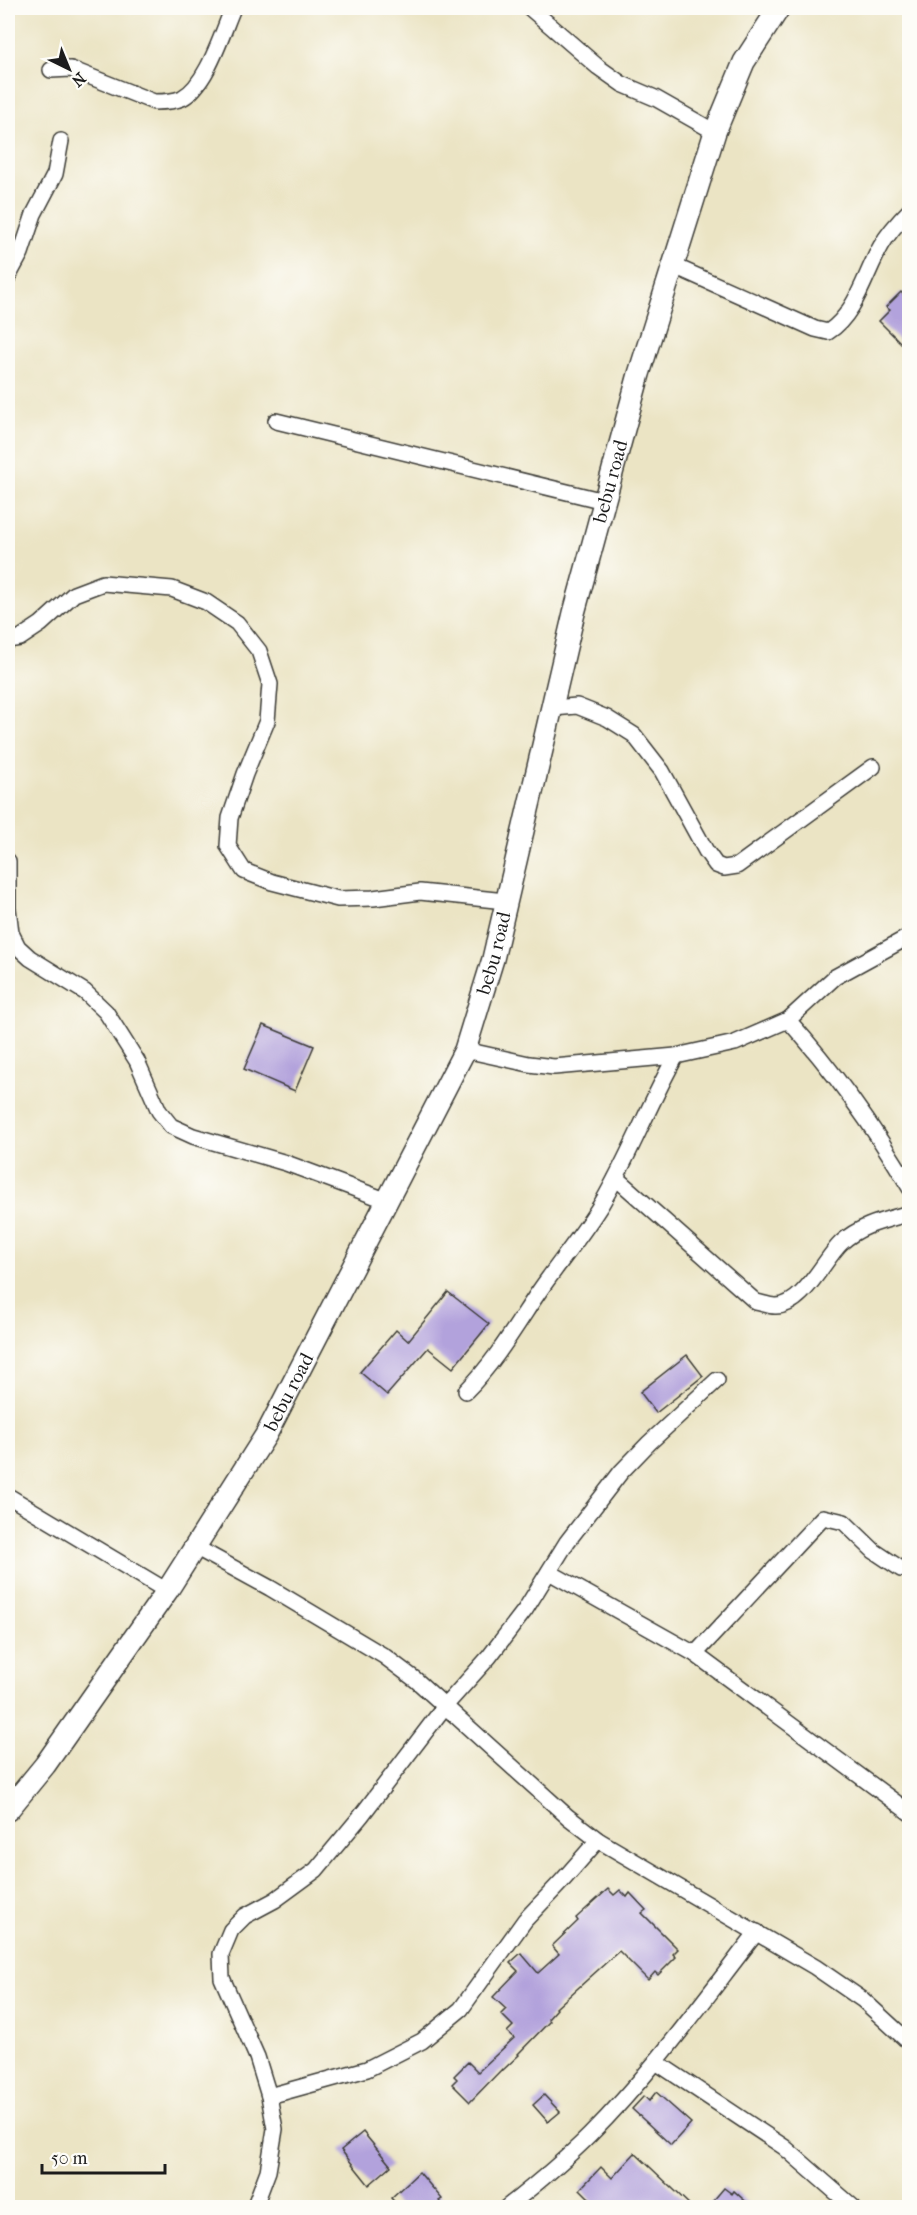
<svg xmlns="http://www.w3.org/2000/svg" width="917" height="2215" viewBox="0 0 917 2215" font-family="'IM FELL French Canon',serif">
<rect width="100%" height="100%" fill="#fdfcf7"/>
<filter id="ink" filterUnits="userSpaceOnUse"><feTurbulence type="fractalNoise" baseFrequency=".0167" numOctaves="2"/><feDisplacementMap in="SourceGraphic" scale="12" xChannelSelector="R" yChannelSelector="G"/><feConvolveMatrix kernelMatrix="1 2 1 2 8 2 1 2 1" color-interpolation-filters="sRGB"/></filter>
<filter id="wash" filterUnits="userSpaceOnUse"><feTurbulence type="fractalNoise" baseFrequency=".008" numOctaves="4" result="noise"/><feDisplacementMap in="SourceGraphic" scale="24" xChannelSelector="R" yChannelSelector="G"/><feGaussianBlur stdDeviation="1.35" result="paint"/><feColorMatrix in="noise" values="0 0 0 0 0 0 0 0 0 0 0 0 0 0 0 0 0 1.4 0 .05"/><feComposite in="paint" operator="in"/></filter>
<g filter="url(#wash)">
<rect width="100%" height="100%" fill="#ebe4c4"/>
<g id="blocks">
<g fill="#b2a2dc">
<path d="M901 292 909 300V351L879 321 890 310 886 307Z"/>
<path d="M263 1025 314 1046 295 1091 244 1069Z"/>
<path d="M448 1292 489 1324 453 1368 428 1348 387 1395 360 1372 396 1330 408 1341Z"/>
<path d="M687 1355 703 1376 656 1413 640 1392Z"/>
<path d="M608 1889 614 1895 620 1890 627 1897 630 1893 646 1910 642 1913 678 1949 673 1954 676 1957 658 1975 655 1972 648 1980 619 1951 556 2008 557 2009 548 2019 550 2021 518 2054 519 2055 503 2070 502 2069 470 2102 452 2084 457 2079 454 2076 468 2062 478 2072 514 2038 507 2032 513 2026 501 2014 506 2009 493 1997 518 1971 510 1963 521 1953 538 1973 559 1954 552 1946 578 1921 576 1918Z"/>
<path d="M656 2092 691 2123 671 2145 632 2109 644 2096 649 2101Z"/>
<path d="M544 2095 560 2112 548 2122 533 2105Z"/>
<path d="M363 2132 391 2166 369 2185 341 2150Z"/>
<path d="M635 2153 651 2168 693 2208H599L580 2189 601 2167 612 2178Z"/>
<path d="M419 2172 442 2199 439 2201 445 2208H400L391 2198Z"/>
<path d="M724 2188 732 2194 734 2191 753 2208H707Z"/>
</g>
</g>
</g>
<g filter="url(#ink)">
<use href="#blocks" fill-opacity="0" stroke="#3b3a35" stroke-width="1.5"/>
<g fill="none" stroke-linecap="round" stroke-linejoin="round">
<g stroke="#3b3a35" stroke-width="18">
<g id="street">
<path d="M530 8 598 67 622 84 655 98 715 132"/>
<path d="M51 70 71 69 154 102C163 102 173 102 182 98 207 85 222 33 233 8"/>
<path d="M672 265 815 329 828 332C856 314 865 274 881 246 888 233 899 221 910 210"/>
<path d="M8 277 21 253 34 214 55 174 61 141"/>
<path d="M276 421 604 501"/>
<path d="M8 640 20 638 41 624 74 594 103 583 172 589 206 602 237 623 259 651 270 684 267 721 245 774 230 818 228 846 244 871 272 882 338 899 373 898 420 892 505 901"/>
<path d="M553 708 577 706 607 718 634 735 662 771 706 851 716 865 724 868 737 866 873 767"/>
<path d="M8 861V908L11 933 18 947 30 958 85 992 106 1012 137 1061 159 1111 171 1126 193 1136 286 1163 388 1201"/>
<path d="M788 1020 835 977 910 936"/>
<path d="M465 1050 529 1064 554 1067 676 1056 735 1043 788 1020C834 1071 875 1129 910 1188"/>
<path d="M616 1178 756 1302C762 1303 769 1306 775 1306 803 1307 824 1259 841 1243 860 1225 886 1220 910 1213"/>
<path d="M466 1391C493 1364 513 1331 534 1299 555 1267 582 1236 602 1203 630 1155 649 1104 676 1056"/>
<path d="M8 1496 167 1591"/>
<path d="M195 1547 270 1588 384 1656 416 1680 568 1817 598 1840 815 1967 863 2000 910 2043"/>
<path d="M549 1572 695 1654 910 1813"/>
<path d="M695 1654 823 1517 844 1522 874 1551 901 1569H910"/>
<path d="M656 2062 784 2147 854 2208"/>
<path d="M269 2096 367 2069 422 2041 461 2009 525 1920 562 1881 598 1840"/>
<path d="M254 2208 268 2171 275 2129 269 2096 257 2057 222 1978 221 1954 231 1930 245 1916 275 1900 316 1870 361 1816 445 1706 489 1657 525 1610 567 1542 621 1472 649 1443 717 1380"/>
<path d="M506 2208C535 2185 564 2161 590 2135 652 2073 703 2001 757 1932"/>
</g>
</g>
<g stroke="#3b3a35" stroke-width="24">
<g id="secondary">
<path id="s1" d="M8 1810 45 1765 167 1591 266 1435 465 1050 493 959 574 613 639 374 715 132 744 62 779 8"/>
</g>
</g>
<use href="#street" stroke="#fff" stroke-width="15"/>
<use href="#secondary" stroke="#fff" stroke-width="21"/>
</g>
</g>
<g text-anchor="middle" stroke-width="4.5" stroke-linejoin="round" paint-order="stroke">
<g font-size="20" fill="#1c1c1c" stroke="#fdfcf7">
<text dy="7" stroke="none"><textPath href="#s1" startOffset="1476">bebu road</textPath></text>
<text dy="7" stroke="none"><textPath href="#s1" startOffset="990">bebu road</textPath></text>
<text dy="7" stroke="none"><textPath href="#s1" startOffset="504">bebu road</textPath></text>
</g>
</g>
<rect width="917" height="2215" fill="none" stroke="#fdfcf7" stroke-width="30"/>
<g transform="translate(69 69) rotate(137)" stroke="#fdfcf7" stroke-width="4.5" paint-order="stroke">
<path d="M0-4.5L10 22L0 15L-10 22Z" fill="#1c1c1c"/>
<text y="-9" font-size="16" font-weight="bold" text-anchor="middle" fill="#1c1c1c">N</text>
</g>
<path d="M42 2164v9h123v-9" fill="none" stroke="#1c1c1c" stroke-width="3"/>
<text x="51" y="2164" font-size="18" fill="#1c1c1c" stroke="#fdfcf7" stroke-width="4.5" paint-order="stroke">50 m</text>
</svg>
